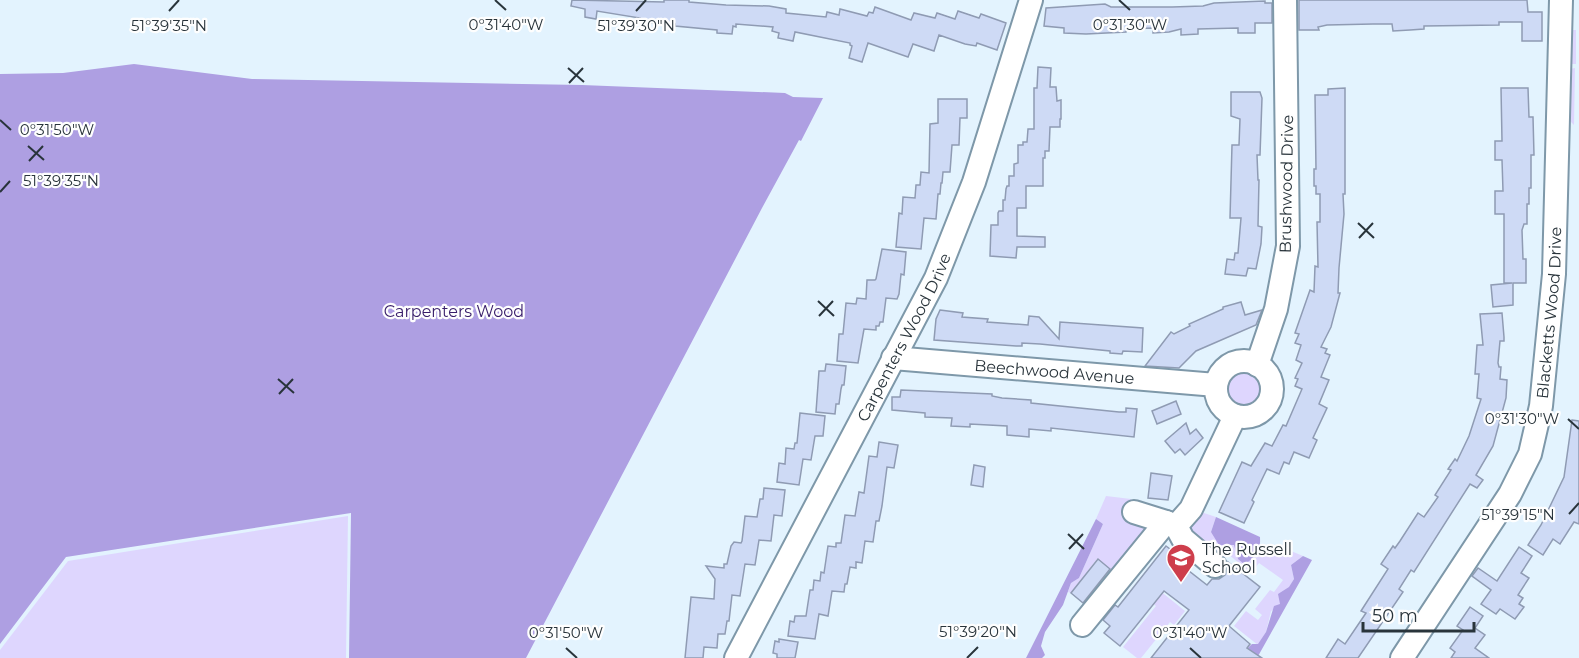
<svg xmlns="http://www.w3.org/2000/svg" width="1579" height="658" viewBox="0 0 1579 658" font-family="Montserrat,sans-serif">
<rect width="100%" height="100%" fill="#e3f3fe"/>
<g fill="#ded6fe">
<path d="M1572 30H1576V64H1571Z"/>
<path d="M1575 68 1574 125 1569 120 1570 69Z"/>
<circle cx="1245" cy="389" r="19"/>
<path d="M1106 496 1131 499 1128 514 1157 528 1115 573 1097 559 1071 593 1068 592 1071 583 1079 578 1103 524 1096 519Z"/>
<path d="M1198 511 1216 517 1211 532 1235 545 1238 559H1254L1259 548 1274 555 1279 546 1303 556 1291 565 1294 579 1280 605 1271 611 1266 632 1258 645 1234 626 1246 611 1258 620 1262 615 1255 609 1270 590 1274 592 1283 580 1259 563 1251 573 1228 554 1221 561 1189 530Z"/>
<path d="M348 516 346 658H0V650L68 561Z"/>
<path d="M1159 590 1185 611 1174 625 1170 622 1141 658H1137L1123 647 1156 606 1150 601Z"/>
</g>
<g fill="#ae9fe2">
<path d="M134 64 252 79 582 85 785 93 793 97 823 98 801 141 799 140 762 208 526 658H349L351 513 66 557 0 644V74L63 73Z"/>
<path d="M1216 517 1260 537C1261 550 1256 558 1244 564L1238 559 1234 545H1219L1211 532Z"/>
<path d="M1096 519 1103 524 1079 578 1071 583 1063 605 1045 632 1041 646 1045 655 1042 658H1026Z"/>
<path d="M1303 556 1312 560 1257 658H1237L1252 644H1258L1266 632 1274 606 1280 604 1278 594 1289 587 1294 579 1291 565Z"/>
</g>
<g fill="#cedaf5" stroke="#8f9bb3" stroke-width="1.5">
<path d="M572 0 664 2V0H689V2L726 5 769 6 786 9V13L826 17 827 12 839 15 840 9 867 16 869 12 873 13 875 7 911 20 914 13 935 18 937 13 955 19 958 11 979 18 981 14 1006 23 997 50 977 43 976 46 965 44 939 35 934 51 913 44 908 57 868 43 862 62 849 58 852 46 850 45V43L795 32 793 41 778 38 779 33 772 31 773 27 736 24V27L733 26 732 34 717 33V30L675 26V24L639 22 640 18 597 11 596 19 585 17V9L571 6Z"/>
<path d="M1299 0H1527L1528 12H1542V41H1522V22H1499V25L1424 26V29L1410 30 1393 31 1392 24H1373L1327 25 1318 27 1319 30H1299Z"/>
<path d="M1265 1V3H1272V23H1255V33H1238V28L1198 29V34L1181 35V29L1169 32 1153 33V28L1126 29V32L1086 34 1064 33V28L1044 26 1046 8 1105 4 1111 7H1172L1203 6 1214 3Z"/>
<path d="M1038 67 1051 68 1050 87H1056L1057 101 1061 100V119H1060V127H1050L1049 151H1045V158H1043V186H1026V208H1017V236L1045 237V247H1017L1016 258 990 256 991 225H998V213L999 211H1003V200H1005L1006 189 1007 186H1009V176H1014V164L1018 163V145H1023V142H1027L1028 129H1034V88H1037Z"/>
<path d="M1345 88V194H1343L1344 214 1339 268 1338 293H1340L1331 327 1321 347 1327 349 1325 353 1330 355 1321 377 1329 380 1319 404 1327 408 1313 438 1317 440 1309 458 1294 452 1289 464 1284 462 1279 474 1267 469 1252 500 1254 502 1244 523 1219 512 1242 462 1251 466 1265 443 1272 446 1283 425 1286 426 1302 389 1295 386 1298 379 1295 378 1302 363 1296 360 1301 345 1295 343 1299 334 1295 333 1310 290 1314 292 1315 266 1318 267 1317 222H1320V194H1316V186H1314V169H1316L1315 95H1328V89Z"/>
<path d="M1501 88H1528L1529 117H1533L1534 155H1531V188H1529V204H1527V224H1524L1522 230 1523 259H1526V283H1513V305L1493 307 1491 285 1512 283H1504V214H1495V191H1503L1502 160H1495V141H1502Z"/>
<path d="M1231 92H1260L1262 98 1260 155H1257L1258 180H1259L1258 226 1262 227 1261 244 1256 269 1248 268 1246 276 1225 274 1227 259 1234 260 1235 253H1238L1241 218H1230L1232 145H1239L1240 119 1231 116Z"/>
<path d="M938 99H967V118H960L959 145H952L950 172H943L942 183H941L940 194H938L936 219 924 218 921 249 896 247 899 213 902 214 903 197 915 198 916 185H920L921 172 929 173 930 124 938 123Z"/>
<path d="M882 249 906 252 904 275 901 274 899 294 897 299 886 298 883 322H880L879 326H876V330L864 329 858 363 837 361 839 334H843L846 303 856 304 857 298 866 299 867 280H875L876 279Z"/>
<path d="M1241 302 1245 315 1262 310 1256 325 1196 351 1179 368 1145 366 1171 332 1174 334 1190 326 1189 324 1223 309V307Z"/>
<path d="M940 310 963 313 962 317 988 319 987 322 1028 325 1029 316 1039 317 1059 339 1060 322 1143 328 1142 352 1123 351 1122 354 1110 353V351L1040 344 1022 343V346H1016L934 340 936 319Z"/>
<path d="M1502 313 1504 337V341H1500L1498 363 1499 367H1501L1500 379 1507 380 1506 398 1493 446 1476 475 1483 480 1477 488 1470 484 1414 572 1411 570 1399 589 1403 592 1358 658H1326L1338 639 1345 644 1366 613 1361 611 1388 569 1381 564 1393 546 1395 548 1400 541 1418 513 1424 517 1438 497 1435 495 1451 470 1448 469 1455 459 1457 461 1469 436 1481 399 1477 398 1479 374H1475L1477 345H1483L1480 314Z"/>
<path d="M826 364 846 366 844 385H842L841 389 839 404H836L835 414 816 412 819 371H825Z"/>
<path d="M901 390 992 394V396L1002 398 1031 400V403L1119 412H1126V408L1137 409 1134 437 1051 428V431L1029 429V437L1007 435V426L970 424V427L951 426 952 418 925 417V413L892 410V397H900Z"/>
<path d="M1176 401 1181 414 1157 424 1152 411Z"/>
<path d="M800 413 825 416 823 436H815L811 460 803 459 799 485 777 482 779 463 785 464 786 448 794 449 795 443H797Z"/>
<path d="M1572 420 1579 421V524L1574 522 1560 544 1553 539 1543 555 1528 545 1541 525 1564 477Z"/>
<path d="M1186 423 1190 434 1196 429 1203 438 1185 455 1180 449 1175 453 1165 441Z"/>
<path d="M879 442 898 445 894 468 887 467 882 506 879 521H876L873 542 865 541 862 563 856 562V568L850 567 847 584H845L844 592 832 591 828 616 819 614 815 639 788 636 790 621 794 622 795 616H806L810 590H813L814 580 820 581 821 572 824 573 828 546 836 547V543H841L845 515 855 516 859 492 864 493 869 456 877 457Z"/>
<path d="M974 465 985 467 983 487 971 485Z"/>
<path d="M1151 473 1172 476 1168 500 1148 498Z"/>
<path d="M764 488 785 490 782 516 774 515 771 541 759 540 755 565 745 564 740 596 732 595 729 621H727L725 634H718L717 648 704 647 703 658H685L691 597 714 599 715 579 706 566 724 568V564H727L731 546 734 542 741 543 742 541 745 516 757 517 760 499H763Z"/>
<path d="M1166 546 1187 562 1184 567 1207 585 1212 579H1219L1225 575 1228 569V562L1260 587 1229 626 1250 644 1247 648 1262 658H1151L1189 610 1164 591 1120 646 1104 633 1110 626 1103 620 1115 605 1118 607Z"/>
<path d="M1519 547 1532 556 1521 573 1529 578 1518 595 1523 598 1519 604 1524 607 1515 619 1500 609 1496 614 1481 604 1491 590 1472 576 1478 568 1497 581Z"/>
<path d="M1098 559 1110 569 1083 603 1071 593Z"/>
<path d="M1470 607 1483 616 1475 628 1485 635 1475 648 1489 658H1451L1455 652 1450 648 1463 630 1457 626Z"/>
<path d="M779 639 798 642 795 658H777V654L773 653 775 641 779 642Z"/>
</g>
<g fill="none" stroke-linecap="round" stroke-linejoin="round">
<g stroke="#7e98a9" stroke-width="26">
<g id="minor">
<path id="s1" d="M893 358 1216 385"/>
<circle cx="1244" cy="389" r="28"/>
<path d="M1257 365 1276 309 1288 246 1285 0"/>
<path d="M1134 512 1166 522"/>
<path d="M1215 566 1183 539 1176 526 1191 509 1235 416"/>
<path d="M1082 625 1166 522 1176 526"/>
<path id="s2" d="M736 658 936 278 974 182 1031 0"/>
<path id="s3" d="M1402 658 1510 494 1530 454 1541 406 1554 274 1561 0"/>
</g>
</g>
<use href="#minor" stroke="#fff" stroke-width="22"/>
</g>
<path fill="none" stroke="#29343b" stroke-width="2" d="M495 0 506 10M1119 0 1130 10M169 11 179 0M636 11 646 0M568 68 584 82M569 83 583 68M0 120 11 130M28 146 44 160M29 161 43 146M0 192 10 181M1358 223 1374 238M1359 238 1373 223M818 301 834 316M819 316 833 301M278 379 294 393M279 394 293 379M1568 419 1579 429M1569 514 1579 503M1068 534 1084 549M1069 549 1083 534M566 648 577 658M1190 648 1201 658M967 658 978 647"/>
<defs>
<g id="school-pin" transform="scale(1.5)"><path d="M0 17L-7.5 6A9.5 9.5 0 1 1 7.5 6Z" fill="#ce3e4c" stroke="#fefefe"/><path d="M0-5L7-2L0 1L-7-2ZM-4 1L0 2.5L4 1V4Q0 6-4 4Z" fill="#fff"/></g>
</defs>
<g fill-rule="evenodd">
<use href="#school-pin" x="1181" y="558"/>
</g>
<g text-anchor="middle" stroke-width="4.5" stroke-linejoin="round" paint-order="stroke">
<g font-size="16" fill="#29343b" stroke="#fefefe">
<text transform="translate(1286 184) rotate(-89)" y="6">Brushwood Drive</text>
<text dy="6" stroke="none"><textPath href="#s3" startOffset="384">Blacketts Wood Drive</textPath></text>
<text dy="6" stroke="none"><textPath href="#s2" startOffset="362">Carpenters Wood Drive</textPath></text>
<text dy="6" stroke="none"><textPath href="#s1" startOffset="162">Beechwood Avenue</textPath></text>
</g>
<g font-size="16" fill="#381d6a" stroke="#fefefe">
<text x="454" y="317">Carpenters Wood</text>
</g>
<g font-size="16" fill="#29343b" stroke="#fefefe" text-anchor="start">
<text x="1202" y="555">The Russell<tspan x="1202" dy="18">School</tspan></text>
</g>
</g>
<g font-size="15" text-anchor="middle" fill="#29343b" stroke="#fefefe" stroke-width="4.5" stroke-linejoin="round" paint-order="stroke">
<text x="506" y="30">0°31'40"W</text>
<text x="1130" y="30">0°31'30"W</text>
<text x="169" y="31">51°39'35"N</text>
<text x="636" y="31">51°39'30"N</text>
<text x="57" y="135">0°31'50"W</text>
<text x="61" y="186">51°39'35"N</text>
<text x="1522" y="424">0°31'30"W</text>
<text x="1518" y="520">51°39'15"N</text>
<text x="978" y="637">51°39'20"N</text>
<text x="566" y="638">0°31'50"W</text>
<text x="1190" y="638">0°31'40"W</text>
</g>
<path d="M1363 622v9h111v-9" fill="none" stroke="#29343b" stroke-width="3"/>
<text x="1372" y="622" font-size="18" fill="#29343b" stroke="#fefefe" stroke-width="4.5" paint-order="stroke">50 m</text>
</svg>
